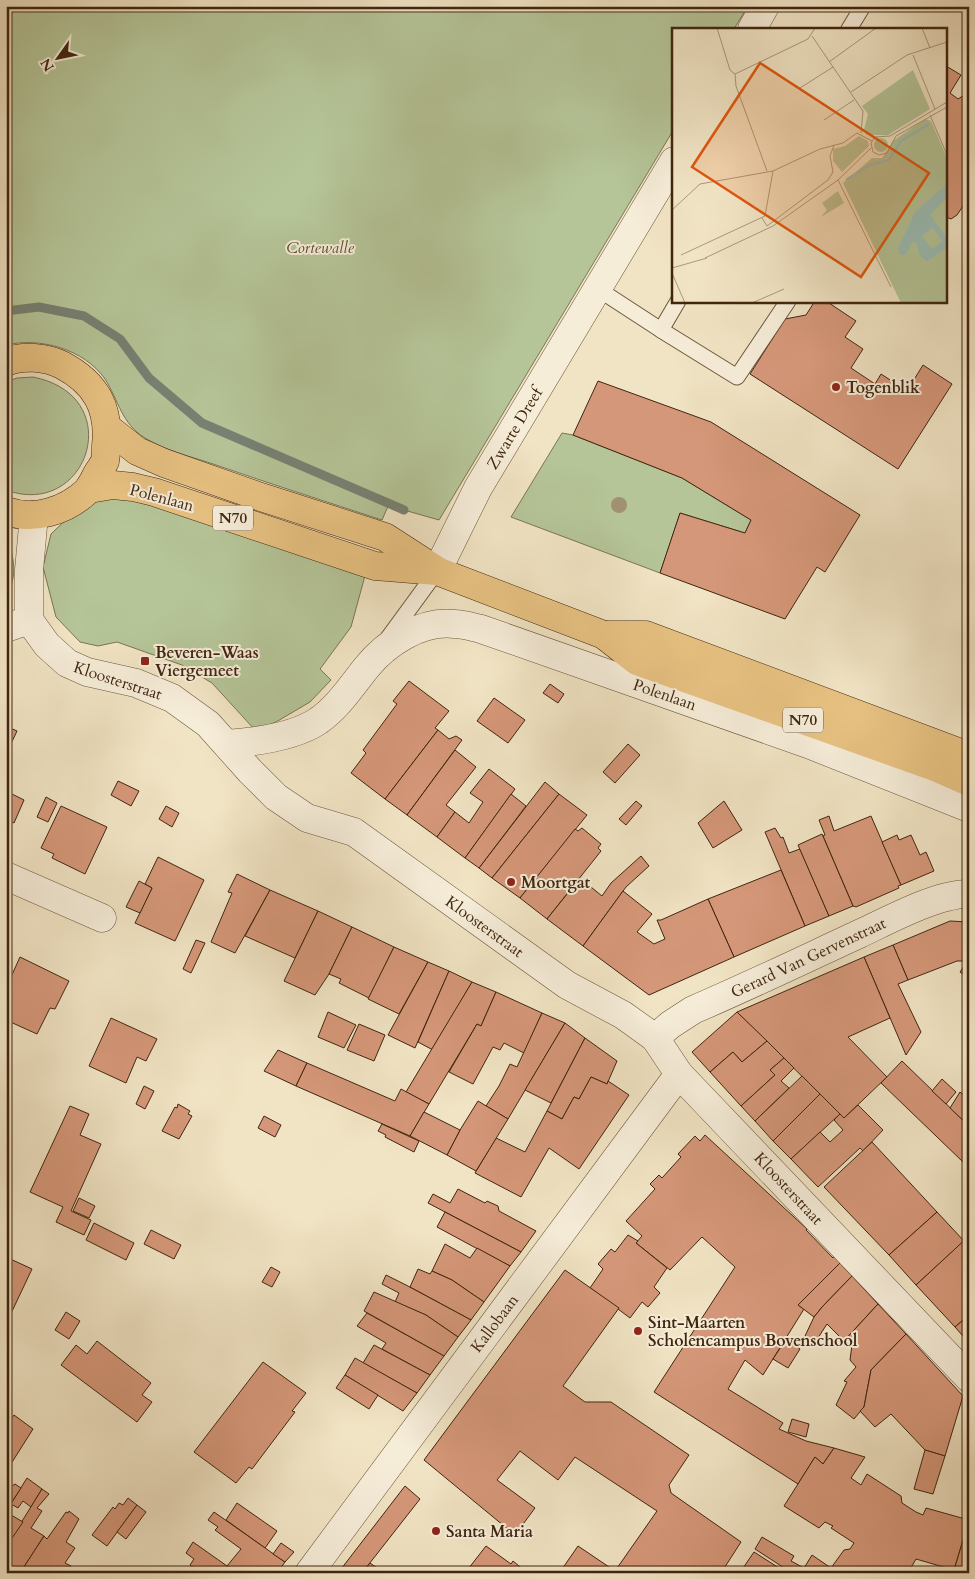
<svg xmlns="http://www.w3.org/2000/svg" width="975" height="1579" viewBox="0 0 975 1579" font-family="Cardo,serif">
<rect width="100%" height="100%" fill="#f1e4c4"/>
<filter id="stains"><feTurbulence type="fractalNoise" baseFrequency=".004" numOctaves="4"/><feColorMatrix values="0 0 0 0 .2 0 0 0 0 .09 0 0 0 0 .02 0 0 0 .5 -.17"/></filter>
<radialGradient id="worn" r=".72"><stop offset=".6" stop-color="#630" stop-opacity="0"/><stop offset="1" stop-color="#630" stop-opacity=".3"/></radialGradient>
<g fill="#b5c598" stroke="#7a7554">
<path d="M6 6H748L734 29H674V129L439 520 404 510 389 504 382 520C327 502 271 484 216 465 193 457 166 451 145 438 121 423 119 401 105 379 84 349 40 337 6 345Z"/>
<path d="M33 377C129 396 88 520 6 490V382L17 378Z"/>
<path d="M562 433 573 435 682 478 751 520 745 533 680 513 660 573 511 517Z"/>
<path d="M114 491 366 572 351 627 320 669 331 680 310 702 276 722 255 730 212 683 182 665 117 642 98 646 80 642 56 617 43 567 51 534 78 508Z"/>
<path d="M6 535 8 538C13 559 19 575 6 594Z"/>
</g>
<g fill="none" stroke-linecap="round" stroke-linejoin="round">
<path stroke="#778173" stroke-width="9" d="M6 311 39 307 84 316 120 339 149 378 202 423 404 510"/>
</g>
<g fill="#d59779" stroke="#40250f">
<path d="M946 66 961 75 950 93 958 99 969 92V197L957 215 951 219 946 217Z"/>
<path d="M815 301H826L856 321 845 337 863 349 851 368 875 384 881 374 907 391 923 365 952 384 898 469 750 374 785 319 806 315Z"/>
<path d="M598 381 711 422 860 515 825 572 817 567 785 619 660 573 680 513 745 533 751 520 682 478 573 435Z"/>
<path d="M409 681 449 711 435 728 438 730 385 799 351 773 366 753 363 750 397 704 393 701Z"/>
<path d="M550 684 564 694 558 703 543 693Z"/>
<path d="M494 698 525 720 508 743 477 721Z"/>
<path d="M6 726 17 731 9 748 6 746Z"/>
<path d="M438 730 449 739 456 736 462 740 407 815 385 799Z"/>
<path d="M628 744 640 755 615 783 603 772Z"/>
<path d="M455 750 476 767 446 805 455 812 437 837 407 815Z"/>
<path d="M489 769 515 789 465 858 437 837 455 812 469 823 483 802 470 793Z"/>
<path d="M118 781 139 791 131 806 111 795Z"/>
<path d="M545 782 559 794 492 878 479 868Z"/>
<path d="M6 784 11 786 8 792 24 800 14 823 10 821 6 828Z"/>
<path d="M511 794 526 806 479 868 465 858Z"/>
<path d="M559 794 587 815 520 898 492 878Z"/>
<path d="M46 797 57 803 48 822 37 817Z"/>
<path d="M636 801 642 806 626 825 619 819Z"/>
<path d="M724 801 742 830 713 848 698 823Z"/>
<path d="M61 806 107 827 85 874 52 858 54 854 41 848Z"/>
<path d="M166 806 179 813 172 827 159 819Z"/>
<path d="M829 816 834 831 871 816 901 885 898 886 899 888 856 907 853 906 823 836 825 835 819 820Z"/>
<path d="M582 828 601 844 598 848 601 851 547 919 520 898 575 829 578 831Z"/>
<path d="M775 828 781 838 783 837 789 853 800 849 829 916 805 926 765 832Z"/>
<path d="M822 834 853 906 829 916 798 845Z"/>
<path d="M897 835 899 840 911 835 920 855 926 852 934 871 901 885 882 842Z"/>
<path d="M641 856 649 866 626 887 583 946 547 919 580 878 602 896 611 883Z"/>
<path d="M158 857 204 880 175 941 135 923 152 888 145 884Z"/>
<path d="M781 870 805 926 734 957 708 899Z"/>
<path d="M237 874 270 890 235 953 211 942 232 893 228 892Z"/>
<path d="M139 881 152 888 140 913 126 907Z"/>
<path d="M270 890 318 911 295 958 245 936Z"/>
<path d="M623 891 652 914 637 932 654 944 665 939 657 920H661L708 899 734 957 649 995 583 946Z"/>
<path d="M318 911 352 927 329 974 315 995 284 981Z"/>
<path d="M950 921 969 922V959L967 961H957L908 980 893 945Z"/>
<path d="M352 927 394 947 369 998 339 983 341 979 329 974Z"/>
<path d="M196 940 205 943 191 973 183 969Z"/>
<path d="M893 945 908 980 898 984 921 1032 906 1055 864 957Z"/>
<path d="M394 947 428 962 399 1014 368 999Z"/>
<path d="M20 957 69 981 55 1009 50 1008 37 1034 6 1020V988Z"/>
<path d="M864 957 890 1018 848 1037 887 1077 844 1118 737 1012Z"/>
<path d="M969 959V978L960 972Z"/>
<path d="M428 962 449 971 415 1048 388 1035Z"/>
<path d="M449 971 472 982 433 1050 418 1042Z"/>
<path d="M472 982 496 992 481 1026 477 1024 429 1104 406 1092Z"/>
<path d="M496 992 542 1013 524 1053 504 1043 500 1050 493 1047 473 1084 449 1072 477 1024 481 1026Z"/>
<path d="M328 1012 356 1025 344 1048 318 1037Z"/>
<path d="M737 1012 767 1041 742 1062 733 1052 710 1072 692 1052Z"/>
<path d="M542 1013 565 1023 508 1119 486 1106 499 1086 510 1064 517 1067Z"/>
<path d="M111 1018 157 1039 146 1061 137 1057 126 1083 89 1066Z"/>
<path d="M565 1023 585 1038 551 1103 525 1090Z"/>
<path d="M359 1024 385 1035 374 1061 347 1050Z"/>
<path d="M585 1038 617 1061 607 1084 591 1077 579 1099 574 1097 562 1119 547 1111Z"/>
<path d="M767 1041 784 1058 770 1070 775 1075 741 1106 710 1072 733 1052 742 1062Z"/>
<path d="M278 1050 307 1063 296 1086 264 1071Z"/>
<path d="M784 1058 794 1068 781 1081 789 1088 755 1121 741 1106 775 1075 770 1070Z"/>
<path d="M902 1061 969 1126V1161L966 1159 963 1162 881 1083Z"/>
<path d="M307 1063 395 1101 401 1089 429 1104 410 1136 296 1086Z"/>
<path d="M802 1076 820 1094 773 1141 755 1121Z"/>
<path d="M591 1077 607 1084 608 1081 629 1095 579 1169 549 1148 521 1197 475 1173 496 1138 525 1152 547 1111 562 1119 574 1097 579 1099Z"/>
<path d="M942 1079 956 1092 946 1104 932 1091Z"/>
<path d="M144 1086 154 1091 145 1109 136 1104Z"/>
<path d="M960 1092 969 1100V1126L950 1108Z"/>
<path d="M820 1094 840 1114 791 1159 773 1141Z"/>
<path d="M478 1101 508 1119 476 1171 447 1155 460 1130Z"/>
<path d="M178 1104 190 1111 188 1114 192 1116 179 1139 162 1131 175 1107 177 1108Z"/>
<path d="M858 1105 883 1130 863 1151 860 1148 818 1187 791 1159 820 1132 830 1142 843 1130 834 1120 840 1114 844 1118Z"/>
<path d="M70 1106 89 1114 80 1135 101 1144 71 1211 91 1220 84 1235 56 1222 63 1207 30 1192Z"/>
<path d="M424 1112 460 1130 447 1155 410 1136Z"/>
<path d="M264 1116 281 1125 275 1137 258 1128Z"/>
<path d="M382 1124 419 1141 414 1152 385 1137 386 1135 378 1131Z"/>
<path d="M705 1135 807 1229 806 1230 833 1258 834 1256 840 1263 798 1305 804 1309 763 1375 745 1360 728 1389 783 1423 779 1429 806 1441 834 1448 823 1464 815 1457 798 1484 654 1392 735 1267 702 1237 670 1270 636 1243 642 1236 626 1221 655 1189 650 1184 659 1175 662 1178 681 1157 678 1154 695 1136 700 1141Z"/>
<path d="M872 1142 937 1212 889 1255 824 1187Z"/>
<path d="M458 1189 485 1203 487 1201 498 1206 499 1211 536 1231 521 1252 428 1203 433 1194 450 1203Z"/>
<path d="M79 1198 95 1206 89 1218 73 1211Z"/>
<path d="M445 1212 521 1252 510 1266 474 1247 437 1227Z"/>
<path d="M937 1212 964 1241 916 1285 889 1255Z"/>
<path d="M94 1223 134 1243 126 1260 86 1240Z"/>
<path d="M151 1230 181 1245 174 1259 144 1244Z"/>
<path d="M628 1235 638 1241 636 1243 667 1268 654 1287 660 1293 648 1307 642 1302 630 1318 590 1288 603 1269 598 1264 611 1249 615 1252Z"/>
<path d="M969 1236V1315L955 1327 916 1285Z"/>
<path d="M445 1244 470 1258 477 1248 510 1266 484 1302 452 1280 432 1271Z"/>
<path d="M6 1257 32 1269 6 1324Z"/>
<path d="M840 1263 852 1276 823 1306 814 1317 798 1305Z"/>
<path d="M271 1267 280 1272 272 1287 262 1282Z"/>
<path d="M418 1269 430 1274 432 1271 452 1280 484 1302 471 1320 410 1287Z"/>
<path d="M565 1270 619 1308 563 1386 585 1402H611L689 1455 669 1485 671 1493 741 1542 721 1573 560 1572 578 1546 615 1571 657 1511 575 1457 558 1480 520 1451 497 1480 535 1508 515 1535 424 1460Z"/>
<path d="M386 1275 406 1285 471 1320 458 1337 426 1315 395 1302 399 1293 382 1284Z"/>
<path d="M852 1276 878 1304 844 1341 827 1324 816 1341 805 1336 814 1317 823 1306Z"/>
<path d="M374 1292 426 1315 458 1337 444 1356 364 1311Z"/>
<path d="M878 1304 906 1334 871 1370 864 1407 854 1419 836 1405 847 1382 844 1381 856 1367 850 1360 852 1345 844 1341Z"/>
<path d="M66 1312 80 1321 69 1339 55 1330Z"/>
<path d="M367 1313 444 1356 430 1375 382 1349 386 1343 357 1326Z"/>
<path d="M969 1315V1343L955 1327Z"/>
<path d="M906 1334 963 1396 945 1456 925 1450 891 1414 875 1427 860 1411 864 1407 871 1370Z"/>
<path d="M786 1339 800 1349 788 1368 773 1359Z"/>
<path d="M97 1341 151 1383 142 1395 152 1402 137 1422 61 1365 76 1345 87 1354Z"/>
<path d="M374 1345 430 1375 417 1393 363 1363Z"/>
<path d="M355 1358 417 1393 403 1411 345 1375Z"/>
<path d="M263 1362 306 1393 292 1411 295 1412 252 1469 249 1467 236 1483 194 1452Z"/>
<path d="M345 1375 378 1395 369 1409 336 1388Z"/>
<path d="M14 1415 33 1429 9 1467 6 1465V1427Z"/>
<path d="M792 1419 809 1424 806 1437 788 1432Z"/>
<path d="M834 1448 865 1457 851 1478 861 1485 867 1474 901 1496 902 1503 916 1512 923 1515 926 1508 969 1520 954 1570 916 1559 908 1573H792L755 1549 762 1537 794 1556 791 1561 804 1568 812 1555 831 1568 844 1550 850 1549 854 1543 831 1528 833 1526 825 1522 819 1528 784 1506 815 1457 823 1464Z"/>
<path d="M925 1450 945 1456 933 1494 914 1489Z"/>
<path d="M27 1478 42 1489 31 1507 23 1501 18 1508 13 1505 11 1508 9 1507Z"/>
<path d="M15 1484 21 1488 6 1511V1490Z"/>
<path d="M405 1486 420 1499 362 1573H338Z"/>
<path d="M42 1489 49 1494 37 1508 42 1511 31 1528 44 1536 20 1573H17L6 1567V1547Z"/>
<path d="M128 1498 137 1505 107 1546 92 1535 113 1507 115 1509 119 1503 123 1505Z"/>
<path d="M237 1503 277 1531 265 1548 226 1520Z"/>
<path d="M137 1505 146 1512 126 1539 117 1532Z"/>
<path d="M69 1511 79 1519 66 1542 75 1548 65 1563 71 1566 66 1573H20L44 1536 47 1539 66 1512 68 1513Z"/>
<path d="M6 1512 23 1522 6 1547Z"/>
<path d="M214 1512 285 1562 277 1573H237L227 1566 241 1549 215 1530 218 1527 208 1520Z"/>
<path d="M964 1537 969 1539V1573H962L954 1570Z"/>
<path d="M193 1542 227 1566 237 1573H201L196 1570 190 1565 194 1559 186 1553Z"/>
<path d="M281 1543 294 1552 285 1562 273 1554Z"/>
<path d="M486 1546 511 1564 513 1561 525 1571 524 1573H465Z"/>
<path d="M754 1552 787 1573H744L741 1571Z"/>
<path d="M370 1563 380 1570 378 1573H362Z"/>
<path d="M125 1567 132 1573H121Z"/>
</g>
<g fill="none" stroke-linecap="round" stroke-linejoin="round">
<g stroke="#6c553c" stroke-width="17">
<g id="lane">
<path d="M849 29 863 6"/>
<path d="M598 289 661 330 678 301"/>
<path d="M661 330 737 377 788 301"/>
<path d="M388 638 437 571"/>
</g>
</g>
<g stroke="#6c553c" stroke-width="29">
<g id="street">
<path d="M752 29 765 6"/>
<path d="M34 515 29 570V620L47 645 67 663 87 672 136 683 172 698 208 724 250 771 276 797 307 818 354 832 567 985 623 1015 655 1038 679 1074 969 1378"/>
<path d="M437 571 478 488 674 161"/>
<path d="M6 628 29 620"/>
<path d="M227 744C254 742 294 737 318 721 338 707 351 687 366 668 386 643 421 620 455 624 463 624 472 627 481 629L808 744 969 808"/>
<path d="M6 876 102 918"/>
<path d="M655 1038 670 1025 693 1010C749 986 803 960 859 934 887 921 938 893 969 894"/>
<path d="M309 1573 679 1074"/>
</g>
</g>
<g stroke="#40250f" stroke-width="29">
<g id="primary">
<path d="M6 362C23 355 46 357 62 365 96 383 110 408 106 446 106 451 106 457 105 461 103 466 99 470 97 474 94 480 91 486 87 491 66 511 34 521 6 511"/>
<path d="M108 428 137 451 164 463 255 495 385 537 436 570"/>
<path d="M89 489 113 485 133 487 154 492 375 566 437 571 604 635 637 661 935 767 969 782"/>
<path d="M604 635H646L969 756"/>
</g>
</g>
<use href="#lane" stroke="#f6edd9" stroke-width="15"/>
<use href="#street" stroke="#f6edd9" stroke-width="28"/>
<use href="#primary" stroke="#e8c282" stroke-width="28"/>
</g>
<circle fill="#a09173" cx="619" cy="505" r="8"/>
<g fill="#8f2418" stroke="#f6edd9" stroke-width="2">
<circle cx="836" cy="387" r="5"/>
<rect x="140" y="656" width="10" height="10" rx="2.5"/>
<circle cx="511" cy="882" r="5"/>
<circle cx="638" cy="1331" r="5"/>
<circle cx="436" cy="1531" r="5"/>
</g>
<g text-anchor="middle" stroke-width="4" stroke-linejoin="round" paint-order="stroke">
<g fill="#f6edd9" stroke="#77614c" stroke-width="1">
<rect x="213" y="505.5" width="40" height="25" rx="4"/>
<rect x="783" y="707.5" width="40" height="25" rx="4"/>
</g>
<g font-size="15" font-weight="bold" fill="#40250f">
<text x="233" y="523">N70</text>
<text x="803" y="725">N70</text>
</g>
<g font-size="16" font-style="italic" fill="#5d4d31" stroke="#f6edd9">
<text x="320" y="253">Cortewalle</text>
</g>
<g font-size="16" font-weight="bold" fill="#40250f" stroke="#f6edd9" text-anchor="start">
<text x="846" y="393">Togenblik</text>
<text x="155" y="658">Beveren-Waas<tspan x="155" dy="18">Viergemeet</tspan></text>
<text x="521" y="888">Moortgat</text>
<text x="648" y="1328">Sint-Maarten<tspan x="648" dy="18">Scholencampus Bovenschool</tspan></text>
<text x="446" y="1537">Santa Maria</text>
</g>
<g font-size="16" fill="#40250f" stroke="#f6edd9">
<text transform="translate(514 428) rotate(-59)" y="6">Zwarte Dreef</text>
<text transform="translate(162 497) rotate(15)" y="6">Polenlaan</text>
<text transform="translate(118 680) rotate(18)" y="6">Kloosterstraat</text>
<text transform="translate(665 694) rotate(19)" y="6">Polenlaan</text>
<text transform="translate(485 926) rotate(36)" y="6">Kloosterstraat</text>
<text transform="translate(808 957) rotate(-25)" y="6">Gerard Van Gervenstraat</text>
<text transform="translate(789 1188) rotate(47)" y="6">Kloosterstraat</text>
<text transform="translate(494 1323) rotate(-53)" y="6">Kallobaan</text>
</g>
</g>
<g transform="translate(672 28)">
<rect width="275" height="275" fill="#f1e4c4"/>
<path d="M241 42 258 81 216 107H195L192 102 196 86 190 78ZM253 91 259 93 275 130V275H229L171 155 200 130H210L221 113ZM187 108 196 113 197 118 170 144 161 133V121L173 118ZM202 117a7 7 0 1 1 14 0a7 7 0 1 1-14 0ZM166 163 172 175 149 189 155 182 150 175Z" fill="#b5c598"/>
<path d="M275 156V169L258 187 275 209V220L255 233 248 228 245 216 240 214 234 226 229 227 226 221 243 184ZM261 200 270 213 260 221 250 208Z" fill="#9bbeb6" fill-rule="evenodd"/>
<path fill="none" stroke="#9bbeb6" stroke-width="2.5" d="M174 152 198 137 217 132 229 113 257 96"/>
<path fill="none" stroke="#aa987c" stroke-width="1" d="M45 0 58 42 63 46M250 0 258 20M140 8 191 83 189 105M241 27 263 81M157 34 204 0M63 46 64 58 95 143M63 46 136 11 143 0M128 60 161 39M179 64 235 27 275 14M275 74 218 108 203 109 199 115 201 124 207 127 215 125 224 108 275 79M258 87 275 127M152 92 182 72M166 152 219 259M0 182 28 156 101 143 148 121 171 115 185 105 200 113M90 190 95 198 156 152 161 144 158 128 162 117M9 227 93 188 101 143M33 230 101 198 166 152 199 120M0 240 35 230M0 245 13 275M80 275 112 261"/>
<path fill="#e0560c" fill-opacity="0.15" stroke="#e0560c" stroke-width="2.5" d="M88 35 257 145 189 249 20 139Z"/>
<rect width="275" height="275" fill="none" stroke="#40250f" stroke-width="2.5"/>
</g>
<rect width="975" height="1579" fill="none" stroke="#f1e4c4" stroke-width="25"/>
<rect x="8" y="8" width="960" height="1564" fill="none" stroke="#40250f" stroke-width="2.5"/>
<rect x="12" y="12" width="950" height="1554" fill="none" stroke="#40250f"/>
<g transform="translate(58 58) rotate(237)" stroke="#f6edd9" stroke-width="4" paint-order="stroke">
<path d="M0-4L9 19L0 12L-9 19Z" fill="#40250f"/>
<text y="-8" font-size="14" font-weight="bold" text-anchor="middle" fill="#40250f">N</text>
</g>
<rect width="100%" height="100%" filter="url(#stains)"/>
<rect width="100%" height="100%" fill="url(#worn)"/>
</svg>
